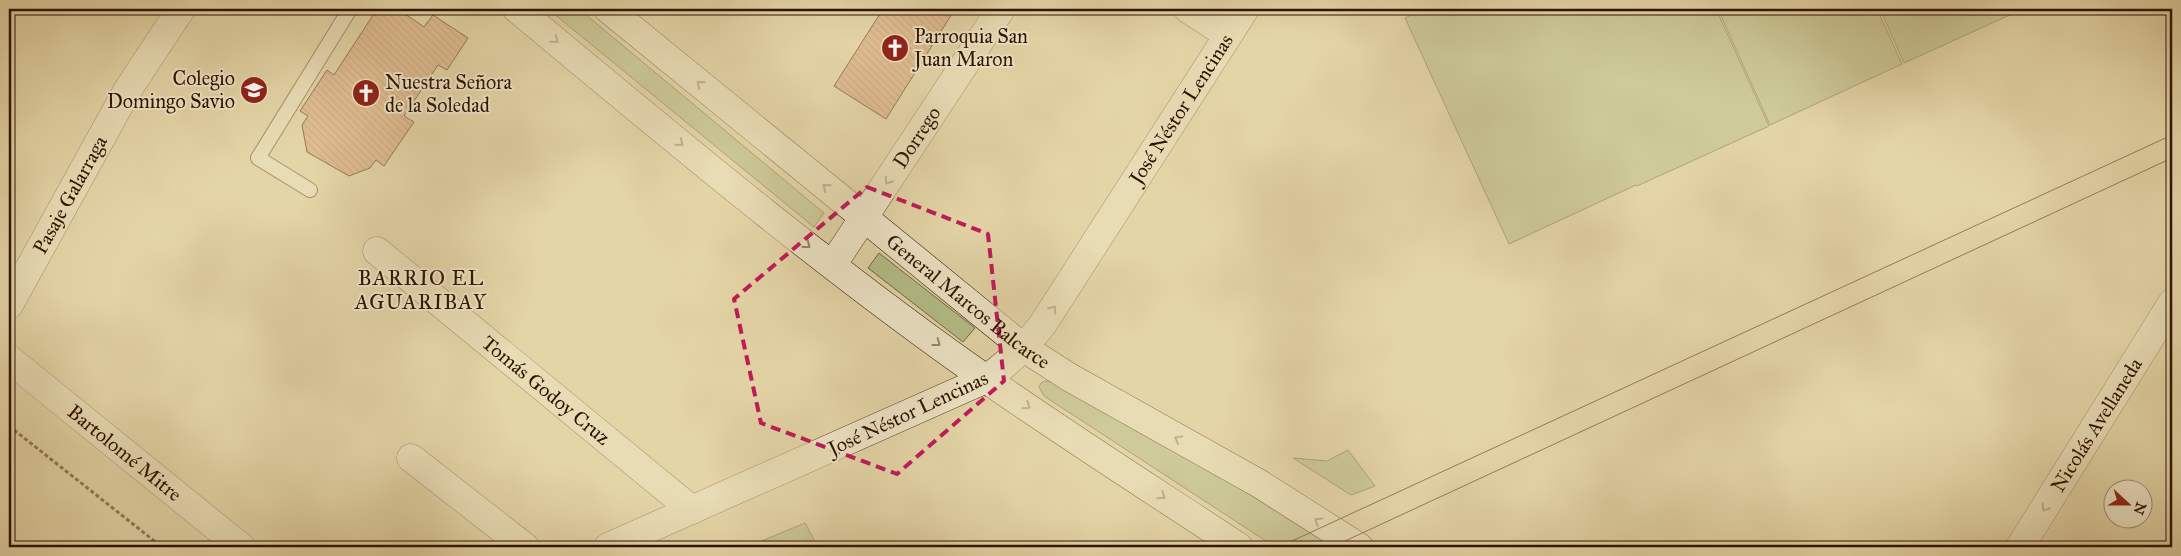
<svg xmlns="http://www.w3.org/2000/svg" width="2181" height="556" viewBox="0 0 2181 556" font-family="'IM FELL Great Primer',serif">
<defs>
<pattern id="building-back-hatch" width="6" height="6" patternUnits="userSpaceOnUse" patternTransform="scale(1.25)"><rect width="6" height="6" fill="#dc9f76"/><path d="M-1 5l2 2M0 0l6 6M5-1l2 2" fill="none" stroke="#b3805e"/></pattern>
</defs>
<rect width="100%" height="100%" fill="#e4d5a7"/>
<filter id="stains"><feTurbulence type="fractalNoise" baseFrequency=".004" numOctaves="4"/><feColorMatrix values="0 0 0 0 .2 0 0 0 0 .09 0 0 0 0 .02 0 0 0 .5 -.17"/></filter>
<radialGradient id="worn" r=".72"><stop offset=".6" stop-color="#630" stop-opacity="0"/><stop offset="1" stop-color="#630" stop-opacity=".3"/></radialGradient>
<g fill="#b4bd87" stroke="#716744">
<path d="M548 9H579L824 213 814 227Z"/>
<path d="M1425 9H1716L1769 126 1637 186 1636 185 1509 244 1405 18Z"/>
<path d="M1718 9H1877L1902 64 1770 125Z"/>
<path d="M1880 9H2023L1904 63Z"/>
<path d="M879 253 975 328 963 342 868 268Z"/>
<path d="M1045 381 1053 382 1222 477 1332 547H1275L1044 396 1039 387 1041 383Z"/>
<path d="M1348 450 1375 486 1351 495 1293 458 1327 461Z"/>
<path d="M805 523 818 547H747Z"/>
</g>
<g fill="url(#building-back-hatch)" stroke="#2e1100">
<path d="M377 9H398L424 27 433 15 468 38 447 70 438 65 404 116 414 122 384 166 376 160 370 168 349 176 307 152 302 125 308 116 300 111 327 70 334 75Z"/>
<path d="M883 9H955L886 119 834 86Z"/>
</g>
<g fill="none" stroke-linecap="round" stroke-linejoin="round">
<g stroke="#5c422a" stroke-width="16">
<path id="service" d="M310 190 258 158 350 9"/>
</g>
<g stroke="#5c422a" stroke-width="29">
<g id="minor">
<path id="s1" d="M377 251 692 510"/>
<path id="s2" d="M833 264 1001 9"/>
<path id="s3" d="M9 305 127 91 181 9"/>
<path id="s4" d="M9 359 241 547"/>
<path d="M411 458 525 547"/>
<path d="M608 547 986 379"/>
<path id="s5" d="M2020 547 2172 303"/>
</g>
</g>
<g stroke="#5c422a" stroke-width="29">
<g id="tertiary">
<path d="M1188 9 1228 35"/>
<path id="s6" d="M986 379C1009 363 1026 346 1043 324L1245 9"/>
</g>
</g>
<g stroke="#2e1100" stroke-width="29">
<g id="secondary">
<path d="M517 9C670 136 823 265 986 379 1069 437 1154 491 1239 547"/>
<path id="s7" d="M608 9 1024 348 1069 377 1260 484 1359 547"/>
</g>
</g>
<path stroke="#2e1100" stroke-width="3" stroke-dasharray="4 2.5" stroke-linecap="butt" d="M9 426 162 547"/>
<use href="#service" stroke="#ede4c6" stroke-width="14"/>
<use href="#minor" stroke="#ede4c6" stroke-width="28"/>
<use href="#tertiary" stroke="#ede4c6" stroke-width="28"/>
<use href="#secondary" stroke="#ede4c6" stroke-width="28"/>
<g stroke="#2e1100" stroke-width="1">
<path d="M1279 547 2172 135"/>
<path d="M1332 547 2172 158"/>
</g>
</g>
<defs><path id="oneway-chevron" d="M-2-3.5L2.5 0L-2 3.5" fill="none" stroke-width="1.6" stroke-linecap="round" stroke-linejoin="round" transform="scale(1.25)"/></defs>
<g stroke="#97856d">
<use href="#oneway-chevron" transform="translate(555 40) rotate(40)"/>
<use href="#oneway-chevron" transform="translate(700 84) rotate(-141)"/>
<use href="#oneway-chevron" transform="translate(680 143) rotate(39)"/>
<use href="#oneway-chevron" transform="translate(888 181) rotate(123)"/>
<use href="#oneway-chevron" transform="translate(826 187) rotate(-141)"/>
<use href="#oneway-chevron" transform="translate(807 245) rotate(37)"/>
<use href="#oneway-chevron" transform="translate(1053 309) rotate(-55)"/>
<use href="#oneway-chevron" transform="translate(937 343) rotate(37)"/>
<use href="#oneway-chevron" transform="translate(1027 406) rotate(34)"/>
<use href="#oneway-chevron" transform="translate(1178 439) rotate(-151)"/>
<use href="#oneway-chevron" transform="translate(1162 496) rotate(34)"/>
<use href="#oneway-chevron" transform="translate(2045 508) rotate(122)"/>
<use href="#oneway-chevron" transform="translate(1318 521) rotate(-148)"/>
</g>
<path d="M0 0H2181V556H0ZM867 187 988 234 1004 381 897 474 761 423 734 299Z" fill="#e4d5a7" fill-opacity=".55" fill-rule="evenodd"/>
<path fill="none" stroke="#c2185b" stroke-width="4" stroke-dasharray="10 6" stroke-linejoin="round" d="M867 187 988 234 1004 381 897 474 761 423 734 299Z"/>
<defs>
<g id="church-disc" transform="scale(1.4375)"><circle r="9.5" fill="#8f2418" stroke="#ede4c6"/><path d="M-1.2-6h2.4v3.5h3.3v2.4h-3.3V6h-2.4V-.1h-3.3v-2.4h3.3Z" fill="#fff"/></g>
<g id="school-disc" transform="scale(1.4375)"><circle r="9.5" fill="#8f2418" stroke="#ede4c6"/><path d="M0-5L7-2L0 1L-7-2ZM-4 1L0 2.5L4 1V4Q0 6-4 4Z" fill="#fff"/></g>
</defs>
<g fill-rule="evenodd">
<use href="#church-disc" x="895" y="48"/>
<use href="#school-disc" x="254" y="90"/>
<use href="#church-disc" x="366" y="93"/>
</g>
<g text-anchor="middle" stroke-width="4" stroke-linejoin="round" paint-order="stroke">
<g font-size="20" fill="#2e1100" stroke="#ede4c6" text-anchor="start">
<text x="914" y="43">Parroquia San<tspan x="914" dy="23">Juan Maron</tspan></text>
<text x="235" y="85" text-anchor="end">Colegio<tspan x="235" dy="23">Domingo Savio</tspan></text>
<text x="385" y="89">Nuestra Señora<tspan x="385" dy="23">de la Soledad</tspan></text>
</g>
<g font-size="20" fill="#2e1100" stroke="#ede4c6">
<text dy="7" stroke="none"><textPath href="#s6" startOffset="335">José Néstor Lencinas</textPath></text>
<text dy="7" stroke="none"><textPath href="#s2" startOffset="152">Dorrego</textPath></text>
<text dy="7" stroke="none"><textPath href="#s3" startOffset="126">Pasaje Galarraga</textPath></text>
<text dy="7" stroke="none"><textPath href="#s7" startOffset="464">General Marcos Balcarce</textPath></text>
<text dy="7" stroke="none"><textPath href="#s1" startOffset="219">Tomás Godoy Cruz</textPath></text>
<text transform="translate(908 413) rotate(-25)" y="7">José Néstor Lencinas</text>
<text dy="7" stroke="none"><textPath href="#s5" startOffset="144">Nicolás Avellaneda</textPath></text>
<text dy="7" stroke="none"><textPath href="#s4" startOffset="149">Bartolomé Mitre</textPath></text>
</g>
<g font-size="21" letter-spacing="1" fill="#2e1100" stroke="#ede4c6">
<text x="421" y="285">BARRIO EL<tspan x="421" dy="24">AGUARIBAY</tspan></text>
</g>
</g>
<rect width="2181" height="556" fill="none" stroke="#e4d5a7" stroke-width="30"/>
<rect x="10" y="10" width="2161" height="536" fill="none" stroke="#2e1100" stroke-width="2.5"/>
<rect x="15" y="15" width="2151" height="526" fill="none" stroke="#2e1100"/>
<g transform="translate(2128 504) rotate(111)"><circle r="24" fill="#ede4c6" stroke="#a19077"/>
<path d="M0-4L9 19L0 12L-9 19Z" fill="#8f2418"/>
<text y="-8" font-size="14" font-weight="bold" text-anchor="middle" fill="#2e1100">N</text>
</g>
<rect width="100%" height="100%" filter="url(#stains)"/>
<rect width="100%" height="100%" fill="url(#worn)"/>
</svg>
